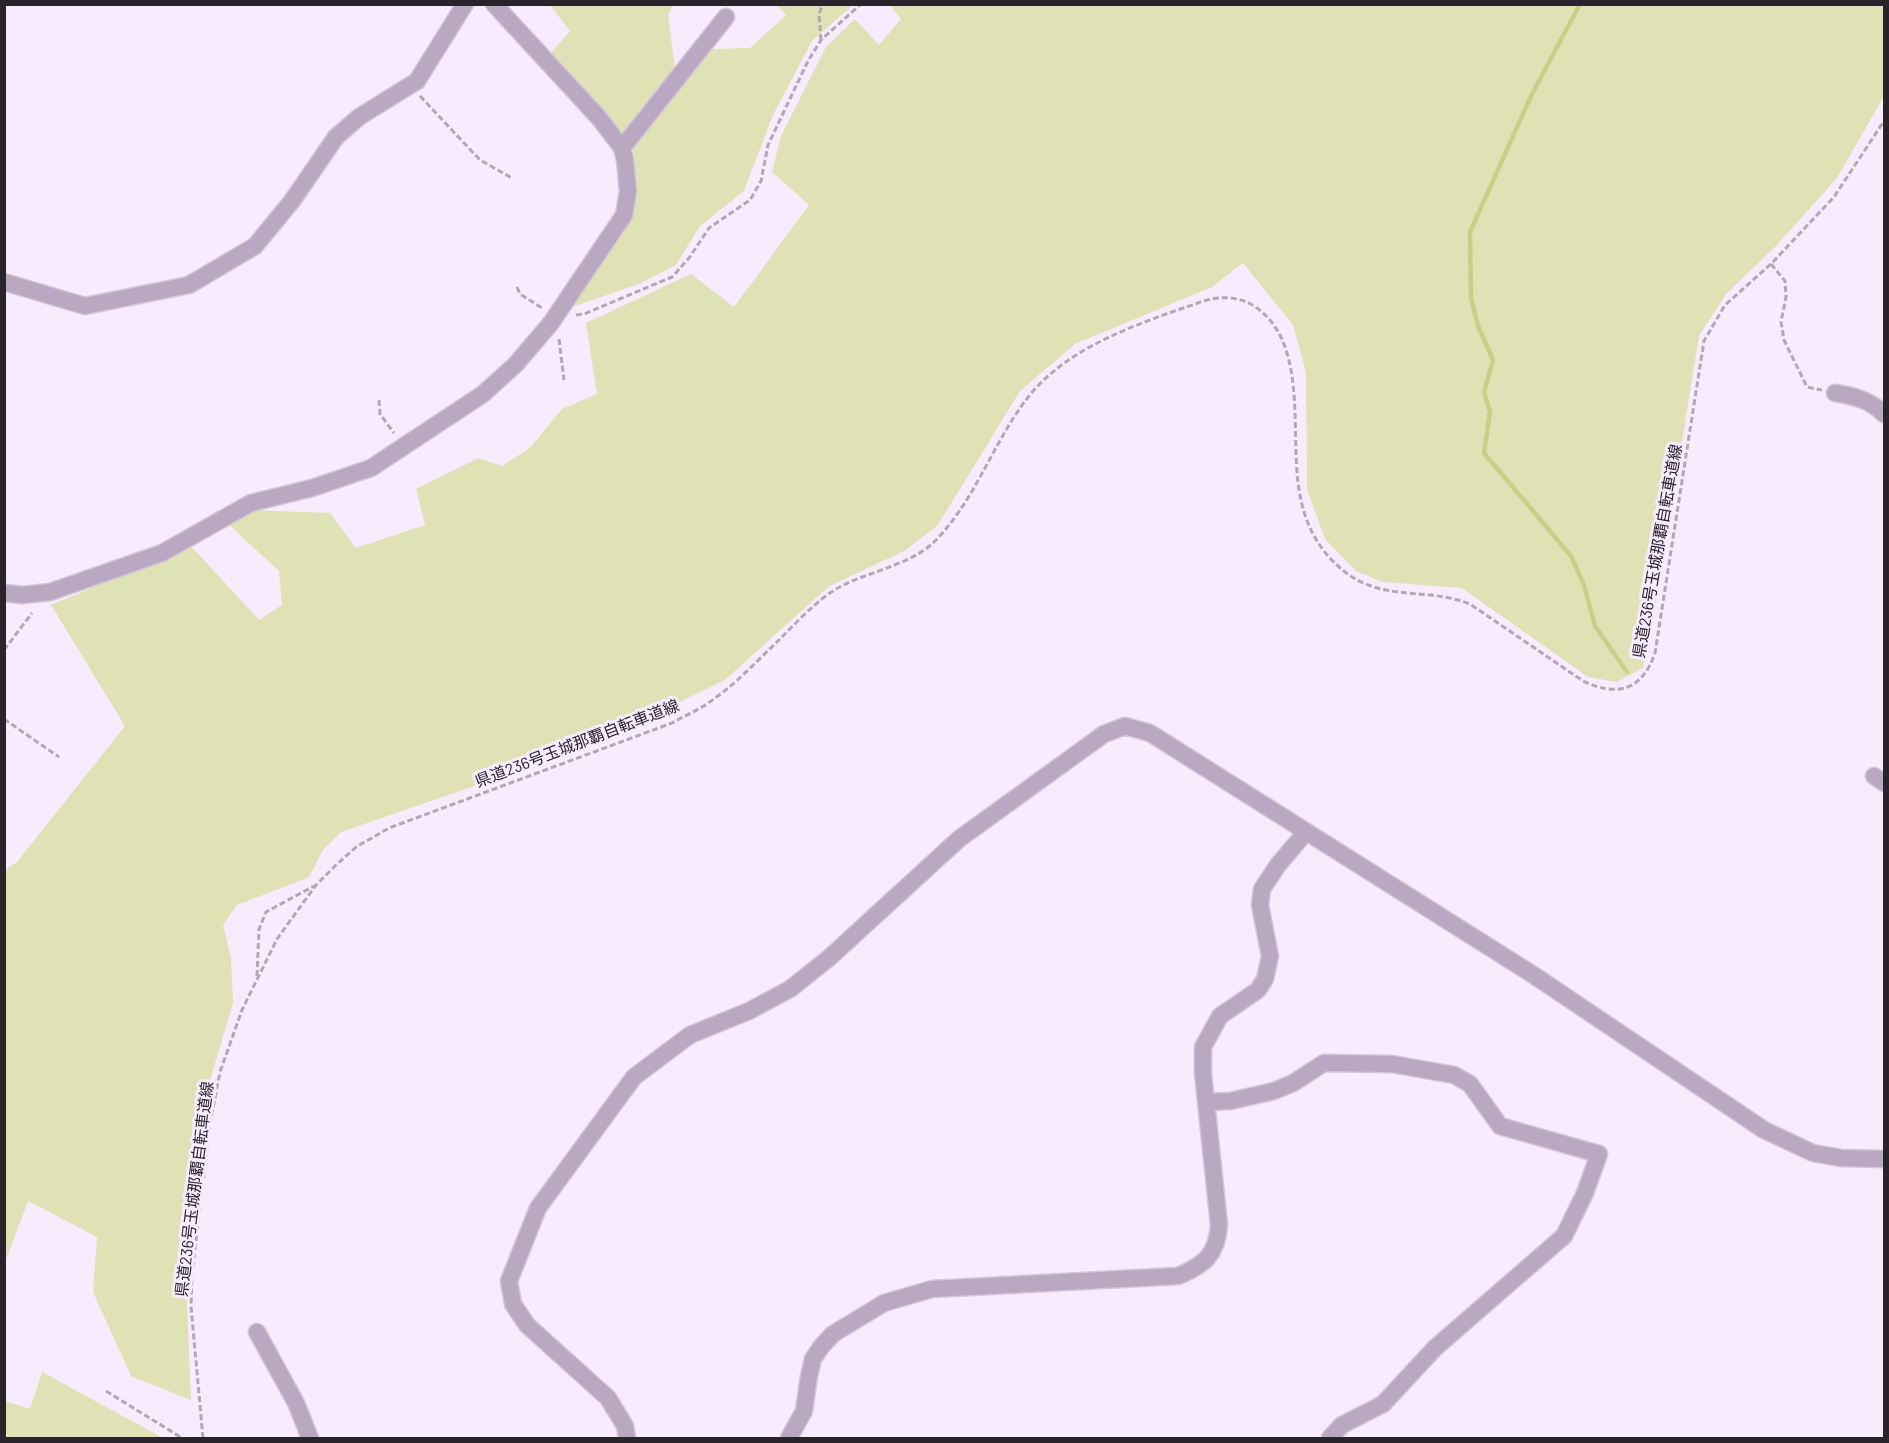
<svg xmlns="http://www.w3.org/2000/svg" width="1889" height="1443" viewBox="0 0 1889 1443" font-family="Barlow,'Noto Sans JP',sans-serif">
<rect width="100%" height="100%" fill="#f8ebfd"/>
<g fill="#dee2b5">
<path d="M889 4 1884 5V96L1837 178 1776 246 1726 294 1699 336 1651 635 1643 668 1617 682 1588 677 1462 588 1383 582 1356 571 1325 539 1307 489 1306 372 1293 325 1243 263 1212 287 1075 344 1020 391 938 525 906 550 828 587 725 680 582 749 341 832 323 850 309 877 237 905 223 925 231 958 233 1003 203 1104 185 1254 191 1400 131 1376 93 1292 97 1237 28 1201 5 1262V870L17 862 125 726 51 605 191 546 259 620 282 605 279 571 228 524 255 510 330 513 356 548 425 525 416 489 479 458 502 466 530 448 562 409 597 394 586 323 691 274 734 307 809 205 772 172 781 136 826 47 855 19 879 45 901 19Z"/>
<path d="M550 5H673L668 15 675 70 622 136 551 53 570 31Z"/>
<path d="M777 5H853L812 41 773 115 744 191 700 226 676 265 639 284 569 308 632 218 635 195 633 148 712 49 750 48 786 15Z"/>
<path d="M42 1372 163 1438H5V1401L30 1409Z"/>
</g>
<g fill="none" stroke-linecap="round" stroke-linejoin="round">
<path stroke="#cacf86" stroke-width="4.5" d="M1580 4 1531 96 1470 232 1471 298 1478 326 1493 360 1484 392 1490 412 1484 453 1571 556 1584 585 1595 626 1627 672"/>
<g stroke="#d3c7d7" stroke-width="19">
<g id="minor">
<path d="M622 148 726 17"/>
<path d="M4 282 85 306 189 285 255 246 292 201 336 137 359 117 417 81 465 4"/>
<path d="M1835 393C1854 396 1870 400 1884 414"/>
<path d="M4 593 22 595 50 592 162 553 251 503 312 488 371 468 483 394 516 364 551 323 624 215 628 191 625 160 622 148 600 119 494 4"/>
<path d="M1874 776 1884 783"/>
<path d="M1207 1102 1230 1101 1274 1091 1293 1083 1324 1063 1392 1064 1454 1075 1470 1084 1500 1126 1599 1154 1585 1193 1564 1236 1435 1348 1383 1404 1342 1425 1330 1438"/>
<path d="M257 1332 296 1403 310 1438"/>
<path d="M627 1438 625 1426 608 1398 527 1325 513 1304 509 1281 538 1208 634 1077 690 1035 749 1011 790 989 829 958 959 839 1104 734 1125 726 1150 733 1535 976 1764 1130 1813 1153 1841 1158 1884 1159"/>
<path d="M789 1438 804 1411 809 1376 813 1359 821 1347 833 1334 884 1303 932 1289 1178 1276C1205 1265 1217 1254 1219 1225L1203 1073V1047L1220 1016 1258 990 1265 979 1270 956 1260 905 1262 889 1278 865 1306 832"/>
</g>
</g>
<g stroke="#b1a7b5" stroke-width="3" stroke-dasharray="6 3" stroke-linecap="butt">
<path d="M821 40 819 14 823 4"/>
<path d="M420 96 480 160 512 178"/>
<path d="M1771 264 1785 281 1786 297 1781 322 1784 340 1807 387 1822 390"/>
<path d="M517 287 520 294 542 308"/>
<path d="M576 315 584 314 672 277 689 258 709 228 750 200 761 181 768 145 808 61 821 40 861 4"/>
<path d="M559 339 564 380"/>
<path d="M379 400 380 414 394 433"/>
<path d="M4 650 32 613"/>
<path d="M4 719 59 757"/>
<path d="M257 976 259 929 266 912 314 886"/>
<path d="M106 1391 182 1438"/>
<path d="M203 1438 191 1306 192 1273 211 1119 220 1072 242 1010 277 939 316 885 335 866 356 847 389 828 672 723C684 716 697 711 708 703 734 686 757 661 779 640 796 623 815 602 836 589 867 571 911 566 936 540 976 499 994 440 1029 396 1069 346 1140 323 1198 303 1216 296 1237 295 1254 306 1307 340 1291 427 1298 482 1301 509 1310 536 1329 557 1374 607 1417 584 1470 604L1583 681C1617 697 1642 691 1655 653L1704 341 1725 305 1771 264 1834 197 1884 121"/>
</g>
<use href="#minor" stroke="#baa7c1" stroke-width="16"/>
</g>
<g text-anchor="middle" stroke-width="6" stroke-linejoin="round" paint-order="stroke">
<g font-size="16" fill="#29242b" stroke="#f8ebfd">
<text transform="translate(1657 551) rotate(-80)" y="6">県道236号玉城那覇自転車道線</text>
<text transform="translate(577 743) rotate(-21)" y="6">県道236号玉城那覇自転車道線</text>
<text transform="translate(194 1189) rotate(-83)" y="6">県道236号玉城那覇自転車道線</text>
</g>
</g>
<rect width="1889" height="1443" fill="none" stroke="#29242b" stroke-width="12"/>
</svg>
